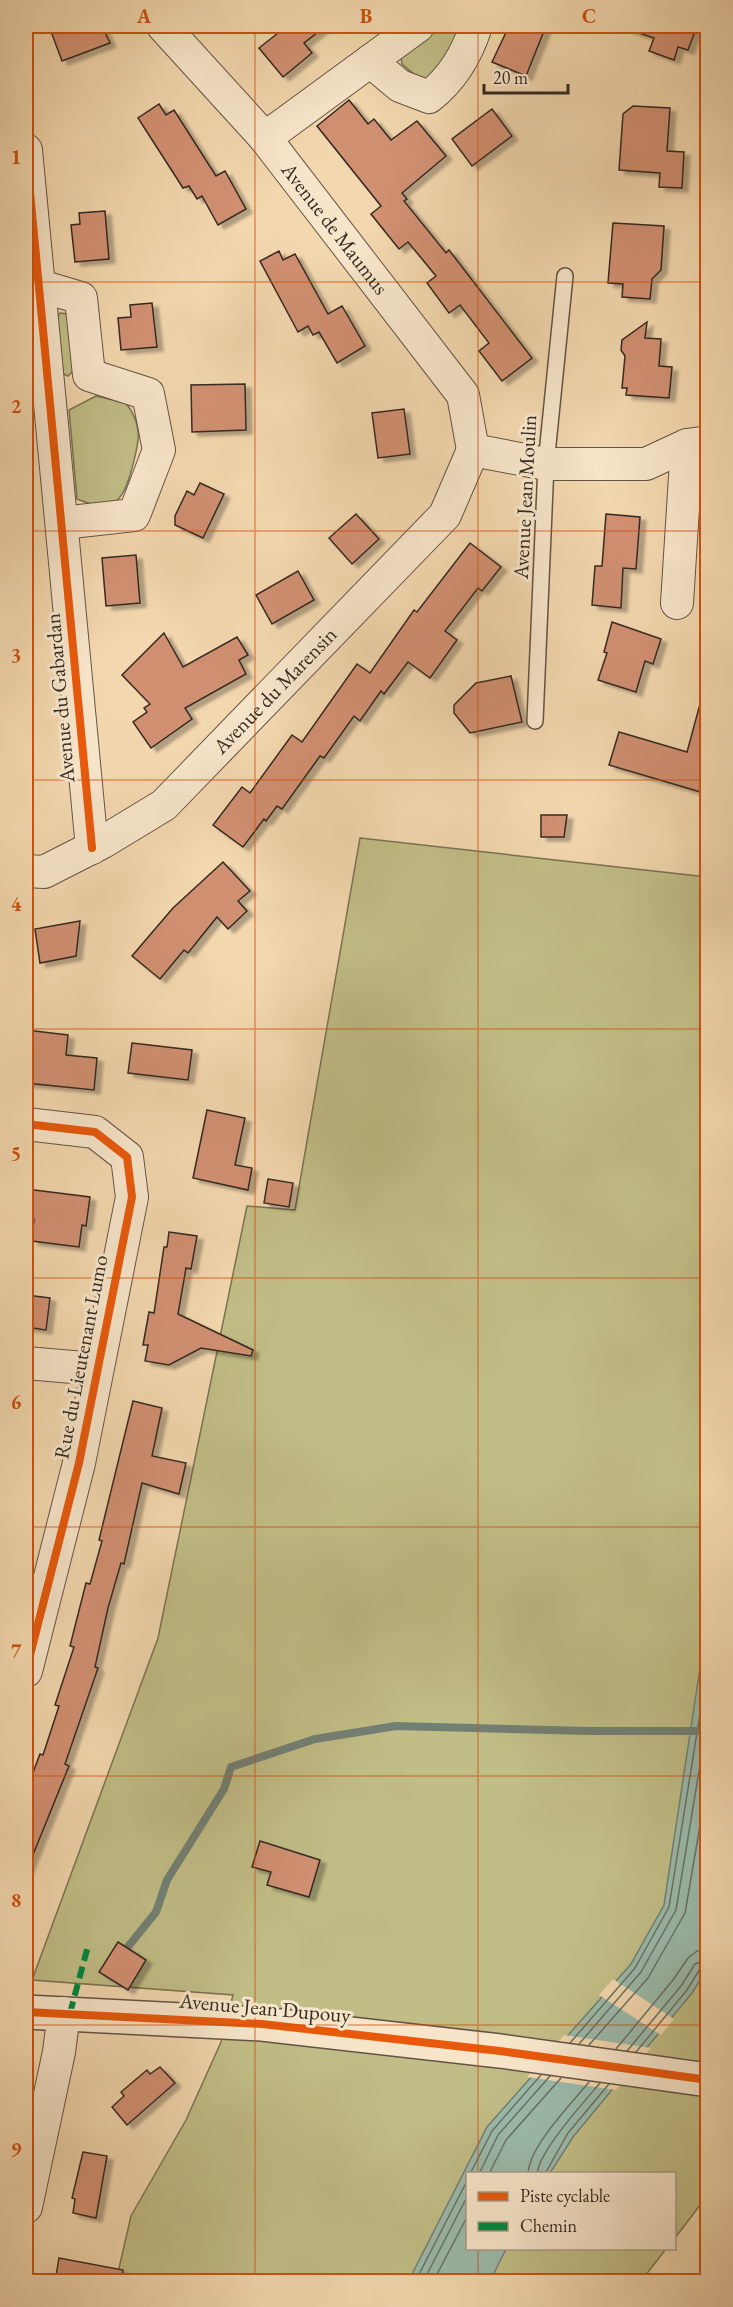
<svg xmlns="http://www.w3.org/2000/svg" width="733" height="2307" viewBox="0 0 733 2307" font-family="'EB Garamond',serif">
<defs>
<filter id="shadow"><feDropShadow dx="6" dy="4" stdDeviation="1.5" flood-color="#0004"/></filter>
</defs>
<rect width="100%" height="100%" fill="#f3d7ae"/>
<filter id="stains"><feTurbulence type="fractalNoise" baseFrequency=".00333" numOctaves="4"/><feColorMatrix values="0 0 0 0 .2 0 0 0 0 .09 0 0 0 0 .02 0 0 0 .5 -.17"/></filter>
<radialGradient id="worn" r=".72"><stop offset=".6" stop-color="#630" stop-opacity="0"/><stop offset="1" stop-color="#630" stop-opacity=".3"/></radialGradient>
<g fill="#c1bd86" stroke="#7a7354" stroke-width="1.5">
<path d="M438 26H464L439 80H421L402 64 401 57Z"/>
<path d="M60 313 68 314 73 371 68 376 59 372 54 321Z"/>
<path d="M96 396 126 403C144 427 139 442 132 468 123 503 113 514 77 499L69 410Z"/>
<path d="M360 838 707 877V2196L675 2238 674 2174H468V2248L666 2249 641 2281H116L131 2216 186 2120 221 2042 233 1995 32 1980 158 1638 247 1206 295 1210Z"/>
</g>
<path fill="#9bbaab" stroke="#728074" stroke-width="1.5" d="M707 1622V1969L692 1993 573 2137 550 2173 468 2174V2248L506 2249 490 2281 408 2282 487 2127 631 1964 664 1905Z"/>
<g fill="#f3d7ae">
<path d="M613 1979 674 2019 661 2035 599 1995Z"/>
<path d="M564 2035 651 2048 616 2090 527 2077Z"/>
</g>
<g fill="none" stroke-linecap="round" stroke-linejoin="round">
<g stroke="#687266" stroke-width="1.5">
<path d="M570 2043 635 1968 669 1907 708 1664"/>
<path d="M579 2044 641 1972 676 1910 708 1717"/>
<path d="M589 2045 648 1978 685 1913 708 1779"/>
<path d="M616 2049 673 1980 688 1958 697 1951 708 1950"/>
<path d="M627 2051 681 1986 695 1964 708 1959"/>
<path d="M636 2052 687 1990 700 1969 708 1967"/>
<path d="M470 2174 492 2131 541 2075"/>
<path d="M479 2174 498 2135 550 2076"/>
<path d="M489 2174 506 2140 561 2078"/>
<path d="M528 2174C529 2146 572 2103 589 2082"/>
<path d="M537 2174C539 2151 584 2102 600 2083"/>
<path d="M545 2174 568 2133 609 2084"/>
<path d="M415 2282 468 2179"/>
<path d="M423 2282 468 2195"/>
<path d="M433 2282 468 2215"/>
</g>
<path stroke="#728074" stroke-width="8" d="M127 1948 156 1912 167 1880 224 1789 231 1767 315 1739 396 1726 590 1731H708"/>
</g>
<g fill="#d19072" stroke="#342922" stroke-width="1.5" filter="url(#shadow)">
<path d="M49 26H102L110 43 62 61Z"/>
<path d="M287 26H326L304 43 312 53 283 77 259 48Z"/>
<path d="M509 26H546L526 76 492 62Z"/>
<path d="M628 26H697L688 50 678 47 674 60 649 51 654 38 627 29Z"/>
<path d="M349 100 368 124 374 119 391 140 417 121 446 156 402 193 407 199 404 201 446 253 449 250 532 358 502 381 479 351 489 343 460 305 449 313 427 283 436 276 408 242 399 249 371 214 381 206 317 126Z"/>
<path d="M159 104 166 115 174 110 216 176 225 171 246 209 218 225 202 196 197 199 189 186 183 188 138 118Z"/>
<path d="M633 106 670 108 667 151 684 152 682 188 659 187 660 173 619 170 623 114Z"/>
<path d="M492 109 512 136 472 166 452 139Z"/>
<path d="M105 211 109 259 75 262 71 225 80 224 79 213Z"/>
<path d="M613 223 664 226 661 270 652 279 650 299 622 297 623 284 608 283Z"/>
<path d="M279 251 283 260 295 254 328 314 342 306 365 346 337 363 319 332 313 335 308 326 298 332 260 261Z"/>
<path d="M152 303 157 347 121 350 118 318 131 317 130 305Z"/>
<path d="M647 322 645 338 661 339 659 366 672 367 669 398 626 395 627 388H622L625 356 621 350 622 340Z"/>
<path d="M245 384 246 430 192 432 191 385Z"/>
<path d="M404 409 410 454 378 458 372 413Z"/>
<path d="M200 483 224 494 203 538 175 525V516L187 491 194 495Z"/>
<path d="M356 514 379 539 352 564 329 538Z"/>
<path d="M606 514 640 517 636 569 623 568 621 608 592 605 595 566H602Z"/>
<path d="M470 543 501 567 482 591 478 588 445 631 457 640 430 678 408 662 384 694 381 691 360 721 354 716 324 758 320 756 282 809 277 806 266 821 264 819 243 847 213 825 242 787 250 793 292 735 302 742 357 664 370 673 414 610 417 612Z"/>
<path d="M136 555 140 603 106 606 102 558Z"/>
<path d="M298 571 314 600 272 624 256 595Z"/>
<path d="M612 622 661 639 653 664 645 661 636 692 598 680 607 653 604 652Z"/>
<path d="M164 633 183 667 237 637 248 655 239 660 246 674 185 708 192 719 151 748 133 722 147 712 144 708 150 704 122 675Z"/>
<path d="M511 676 522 722 470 733 454 713V705L476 683Z"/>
<path d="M700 704 708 705V779L704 793 609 765 619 732 687 752Z"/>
<path d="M541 815H567L564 837H541Z"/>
<path d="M223 862 250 891 238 901 247 911 228 929 217 917 188 953 184 950 160 979 132 956 173 908Z"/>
<path d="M80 921 76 956 40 963 35 929Z"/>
<path d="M26 1030 68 1035 66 1055 97 1058 94 1090 26 1083Z"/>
<path d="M132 1043 192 1050 188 1080 128 1073Z"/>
<path d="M207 1110 245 1118 235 1165 252 1168 248 1190 193 1178Z"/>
<path d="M268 1179 293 1183 289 1207 264 1203Z"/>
<path d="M26 1189 90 1197 86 1226 82 1225 79 1247 32 1241 34 1219 26 1218Z"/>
<path d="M169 1232 197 1236 191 1269 186 1268 178 1314 253 1350 251 1356 201 1348 169 1365 145 1361 148 1345H143L149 1312 154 1313 164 1247H167Z"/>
<path d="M26 1295 50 1298 46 1330 26 1327Z"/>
<path d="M133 1401 162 1408 152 1456 186 1463 179 1494 142 1483 124 1564 121 1563 108 1608 95 1667 98 1668 65 1764 69 1766 26 1872V1791L40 1754 43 1755 59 1706 55 1705 74 1647 70 1646 86 1583 90 1584 102 1541 99 1540Z"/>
<path d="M260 1841 320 1860 309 1897 267 1885 271 1872 252 1867Z"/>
<path d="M118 1942 146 1960 128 1990 99 1972Z"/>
<path d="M160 2067 175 2083 127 2125 112 2107 124 2096 121 2092 147 2070 150 2074Z"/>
<path d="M83 2152 107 2156 96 2218 73 2213 75 2199 72 2198Z"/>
<path d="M59 2258 123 2270 121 2282H55Z"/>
</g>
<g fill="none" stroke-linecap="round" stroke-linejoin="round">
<g stroke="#645445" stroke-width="18">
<path id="service" d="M535 721 546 464 565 276"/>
</g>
<g stroke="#645445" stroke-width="34">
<g id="minor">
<path id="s1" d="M163 26 265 138 463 395 473 450"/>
<path d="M370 61 400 86 429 97C452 79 467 54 476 26"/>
<path d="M265 138 418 26"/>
<path d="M26 150 92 848"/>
<path d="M37 285 81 298 89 375 148 394 159 450 134 515 62 523"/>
<path d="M473 450 546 464H646L687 445 708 442"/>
<path d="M677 603 687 445"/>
<path id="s2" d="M26 871 44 872 103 842 164 805 445 515 473 450"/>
<path d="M26 1124 95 1132 127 1157 132 1197 79 1463 26 1671"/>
<path d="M26 1363 96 1369"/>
<path d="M26 2207 59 2052 64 2013"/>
</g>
</g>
<g stroke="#645445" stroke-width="36">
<path id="tertiary" d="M26 2012 262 2024 500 2051 708 2080"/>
</g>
<use href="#service" stroke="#f7e5ca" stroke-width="15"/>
<use href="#minor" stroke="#f7e5ca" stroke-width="32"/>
<use href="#tertiary" stroke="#f7e5ca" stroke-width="33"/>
<path stroke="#00873e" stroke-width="6" stroke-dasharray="12 6" stroke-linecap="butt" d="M70 2013 88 1946"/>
<g stroke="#f7e5ca" stroke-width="11">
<g id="cycleway">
<path d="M26 150 92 848"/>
<path d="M26 1124 95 1132 127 1157 132 1197 79 1463 26 1671"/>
<path d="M26 2012 262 2024 500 2051 708 2080"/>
</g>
</g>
<use href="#cycleway" stroke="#e8590c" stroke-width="8"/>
</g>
<path fill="none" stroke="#cd520f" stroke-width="1.5" stroke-opacity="0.55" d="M255 26V2282M478 26V2174M26 282H708M26 531H708M26 780H708M26 1029H708M26 1278H708M26 1527H708M26 1776H708M26 2025H708M478 2248V2282"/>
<g text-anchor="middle" stroke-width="6" stroke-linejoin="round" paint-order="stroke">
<g font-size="21" fill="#342922" stroke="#f7e5ca">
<text dy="7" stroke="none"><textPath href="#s1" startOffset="266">Avenue de Maumus</textPath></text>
<text transform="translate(525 497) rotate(-87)" y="7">Avenue Jean Moulin</text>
<text dy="7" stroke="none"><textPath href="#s2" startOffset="315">Avenue du Marensin</textPath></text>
<text transform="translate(60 698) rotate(-95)" y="7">Avenue du Gabardan</text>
<text transform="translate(81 1357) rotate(-79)" y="7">Rue du Lieutenant Lumo</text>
<text transform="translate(265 2008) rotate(5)" y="7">Avenue Jean Dupouy</text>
</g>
</g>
<rect width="733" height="2307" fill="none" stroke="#f3d7ae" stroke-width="66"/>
<rect x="466" y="2172" width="210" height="78" fill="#f7e5ca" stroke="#a99a87" stroke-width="1.5"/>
<rect x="478" y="2192" width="30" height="9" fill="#e8590c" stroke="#a99a87" stroke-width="1.5"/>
<text x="520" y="2202" font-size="18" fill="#342922">Piste cyclable</text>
<rect x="478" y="2222" width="30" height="9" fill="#00873e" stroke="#a99a87" stroke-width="1.5"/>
<text x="520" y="2232" font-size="18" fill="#342922">Chemin</text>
<path d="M484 84v9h84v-9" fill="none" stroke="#342922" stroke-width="3"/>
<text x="493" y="84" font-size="18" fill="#342922" stroke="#f7e5ca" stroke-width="4.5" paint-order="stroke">20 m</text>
<rect x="33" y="33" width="667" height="2241" fill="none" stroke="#cd520f" stroke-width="2"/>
<g font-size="20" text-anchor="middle" font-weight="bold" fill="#cd520f">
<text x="144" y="23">A</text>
<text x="366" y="23">B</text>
<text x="589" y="23">C</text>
<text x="16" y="164">1</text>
<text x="16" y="413">2</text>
<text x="16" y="662">3</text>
<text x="16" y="911">4</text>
<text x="16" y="1160">5</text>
<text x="16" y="1409">6</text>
<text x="16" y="1658">7</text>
<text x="16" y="1907">8</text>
<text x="16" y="2156">9</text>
</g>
<rect width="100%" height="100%" filter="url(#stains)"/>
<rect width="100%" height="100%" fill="url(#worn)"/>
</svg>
